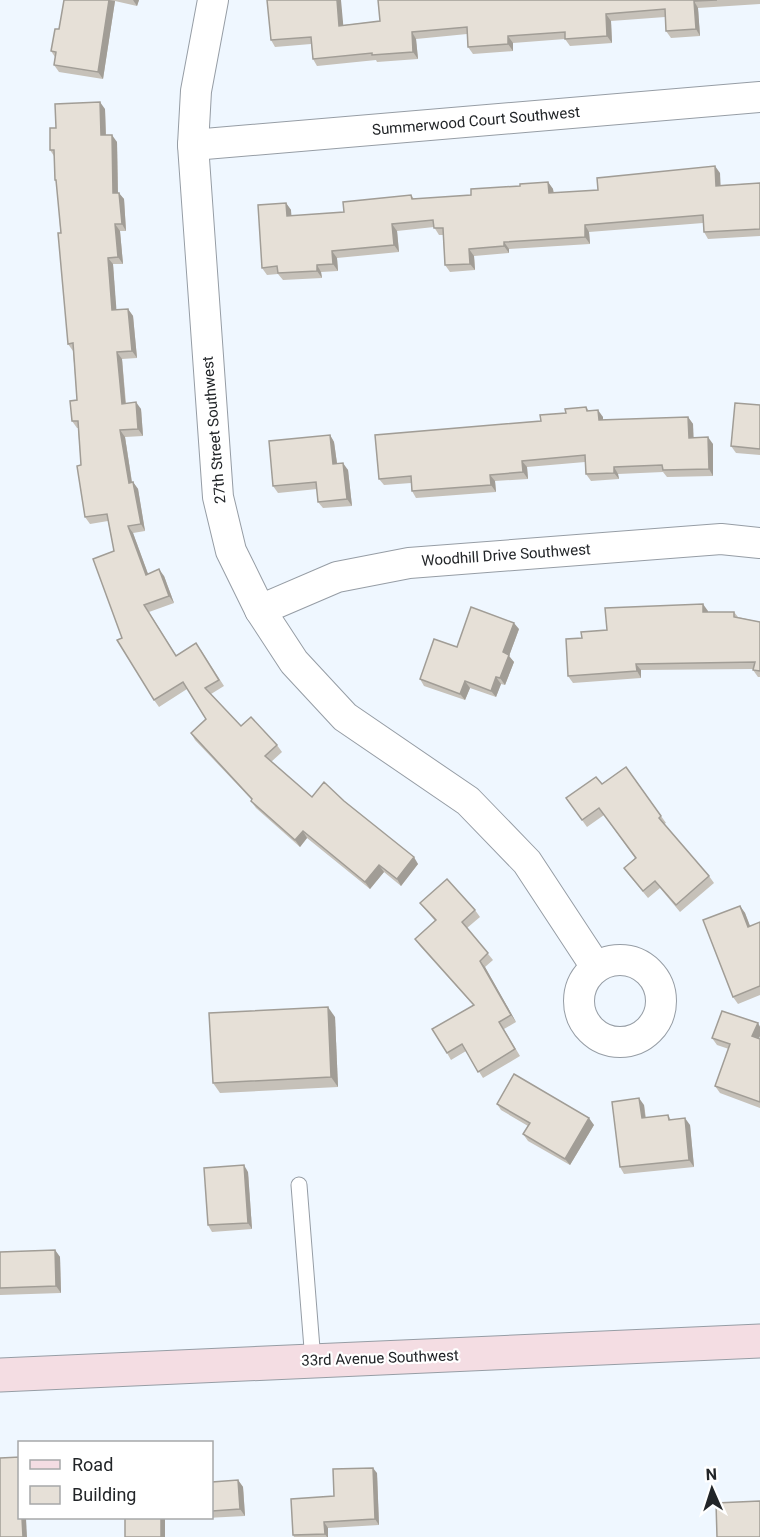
<svg xmlns="http://www.w3.org/2000/svg" width="760" height="1537" viewBox="0 0 760 1537" font-family="Roboto,sans-serif">
<rect width="100%" height="100%" fill="#eff7ff"/>
<g fill="none" stroke-linecap="round" stroke-linejoin="round">
<g stroke="#969da5" stroke-width="17">
<path id="lane" d="M299 1185 313 1361"/>
</g>
<g stroke="#969da5" stroke-width="32">
<g id="street">
<path d="M213 0 196 91 193 145 218 497 231 551 260 610 294 662 345 717 468 801 527 862 596 967"/>
<path d="M193 145 760 97"/>
<path d="M260 610 337 577 409 563 721 539 760 543"/>
<circle cx="620" cy="1001" r="41"/>
</g>
</g>
<g stroke="#969da5" stroke-width="35">
<path id="secondary" d="M0 1375 760 1341"/>
</g>
<use href="#lane" stroke="#fff" stroke-width="15"/>
<use href="#street" stroke="#fff" stroke-width="30"/>
<use href="#secondary" stroke="#f4dde3" stroke-width="33"/>
</g>
<g fill="#c6c1b9">
<path d="M64 0H139L137 6 115 1 103 79 59 72 54 65 55 57 51 51 59 29Z"/>
<path d="M378 0H760V4L698 8 700 36 671 38 666 31 665 17 611 21 612 43 570 46 565 39 513 43V51L473 54 468 47 467 34 416 39 418 59 377 62 376 60 317 66 313 59 311 44 275 47 271 40 343 25 380 21Z"/>
<path d="M105 109 106 135 117 142 118 193 124 199 126 231H120L123 264H113L116 310 128 309 133 316 137 358 122 359 126 403 141 409 143 436 125 437 132 482H133L138 489 145 531 133 533 148 574 164 576 174 603 149 612 176 655 201 650 224 686 211 694 241 726 277 745 282 752 271 762 312 797 344 801 418 864 401 886 384 872 370 889 307 838 300 847 256 808 251 801 252 800 195 740 191 733 206 719 187 689 159 707 154 700 122 638 114 551 108 521 90 524 85 517 78 428H77L72 421 77 400 73 351 68 344 57 183 55 180 54 156 50 150 56 128Z"/>
<path d="M720 173V185L760 183V236L708 239 704 232 703 223 589 232 590 244 509 249V253L474 256 475 270 450 272 445 265 443 235H439L434 227 397 231 399 252 337 258 338 271 321 272 322 278 283 280 278 274 267 275 262 268 286 203 291 210V216L344 212 411 195 414 199 471 195 548 182 553 189 554 193 598 190Z"/>
<path d="M760 405V455L736 453 731 446Z"/>
<path d="M586 407 589 411 603 417V420L688 417 693 424V438L713 444V476L667 477 663 472 618 474 619 479 591 481 586 474 585 462 527 467 528 479 495 481 496 492 416 498 412 491 411 483 384 485 379 479 541 421 566 413Z"/>
<path d="M330 435 334 442 337 463 348 470 352 506 323 508 318 502 317 489 278 493 273 486Z"/>
<path d="M708 611V612H734L738 617 760 622V677H758L753 670V669L641 670V678L573 683 568 676 582 638 607 630Z"/>
<path d="M519 629 509 656 514 662 505 685 501 684 496 697 470 688 465 700 424 686 420 679 457 647Z"/>
<path d="M626 767 666 823 664 824 709 876 714 883 680 912 660 888 648 898 629 875 624 868 635 858 604 815 587 827 566 798 602 784Z"/>
<path d="M420 903 475 910 480 917 467 928 493 960 485 967 516 1022 504 1029 520 1056 483 1078 466 1051 451 1060 447 1053 473 1005 420 946 415 939 435 921Z"/>
<path d="M740 906 745 913 750 926 760 922V995L738 1004 733 997Z"/>
<path d="M335 1017 338 1087 220 1093 213 1083Z"/>
<path d="M758 1023 760 1027V1036L759 1039H760V1108L720 1093 715 1086 729 1049 717 1045 712 1038Z"/>
<path d="M497 1104 594 1125 570 1165 528 1141 523 1134 528 1126 501 1110Z"/>
<path d="M644 1105 646 1118 668 1115 671 1120 690 1125 694 1167 624 1174 620 1167Z"/>
<path d="M248 1172 252 1229 212 1232 208 1225Z"/>
<path d="M55 1250 60 1257 61 1293 0 1295V1252Z"/>
<path d="M377 1473 379 1525 328 1528V1537H294L293 1535 334 1496Z"/>
<path d="M238 1480 243 1487 245 1516 206 1518H212V1482Z"/>
</g>
<g fill="#a19d96">
<path d="M109 0 115 1 103 79 98 72Z"/>
<path d="M133 0H139L137 6Z"/>
<path d="M337 0H341L344 33 339 26Z"/>
<path d="M694 1 698 8 700 36 696 29Z"/>
<path d="M606 14 611 21 612 43 607 36Z"/>
<path d="M412 32 416 39 418 59 413 52Z"/>
<path d="M508 36 513 43V51L508 44Z"/>
<path d="M100 102 105 109 106 142 101 135Z"/>
<path d="M112 135 117 142 118 200 113 193Z"/>
<path d="M715 166 720 173 721 193 716 186Z"/>
<path d="M548 182 553 189 554 200 549 193Z"/>
<path d="M119 193 124 199 126 231 122 224Z"/>
<path d="M286 203 291 210 292 223 287 216Z"/>
<path d="M115 224 120 231 123 264 118 257Z"/>
<path d="M392 224 397 231 399 252 394 245Z"/>
<path d="M585 225 589 232 590 244 585 237Z"/>
<path d="M504 242 509 249V253L504 246Z"/>
<path d="M469 249 474 256 475 270 470 264Z"/>
<path d="M332 251 337 258 338 271 333 264Z"/>
<path d="M108 258 113 264 117 317 112 310Z"/>
<path d="M317 265 321 272 322 278 317 271Z"/>
<path d="M128 309 133 316 137 358 132 351Z"/>
<path d="M117 352 122 359 126 411 122 404Z"/>
<path d="M136 402 141 409 143 436 138 429Z"/>
<path d="M598 410 603 417V427L599 420Z"/>
<path d="M688 417 693 424 694 445 689 438Z"/>
<path d="M120 430 125 437 133 490 129 483Z"/>
<path d="M330 435 334 442 338 471 333 464Z"/>
<path d="M708 437 713 444V476L709 469Z"/>
<path d="M522 461 527 467 528 479 523 472Z"/>
<path d="M343 463 348 470 352 506 347 499Z"/>
<path d="M614 467 618 474 619 479 614 473Z"/>
<path d="M490 475 495 481 496 492 491 485Z"/>
<path d="M133 482 138 489 145 531 141 524Z"/>
<path d="M128 526 133 533 151 582 146 575Z"/>
<path d="M159 569 164 576 174 603 169 596Z"/>
<path d="M703 604 708 611V619L703 612Z"/>
<path d="M514 623 519 629 509 656 514 662 505 685 500 678 503 652Z"/>
<path d="M636 664 641 670V678L637 671Z"/>
<path d="M496 677 501 684 496 697 491 691Z"/>
<path d="M465 681 470 688 465 700 460 694Z"/>
<path d="M303 831 307 838 300 847 295 840Z"/>
<path d="M414 857 418 864 401 886 397 879Z"/>
<path d="M379 865 384 872 370 889 365 882Z"/>
<path d="M740 906 745 913 753 934 748 927Z"/>
<path d="M480 961 485 967 516 1022 511 1015Z"/>
<path d="M328 1007 335 1017 338 1087 331 1077Z"/>
<path d="M758 1023 760 1027V1036L757 1043 752 1036Z"/>
<path d="M639 1098 644 1105 646 1125 642 1118Z"/>
<path d="M589 1118 594 1125 570 1165 565 1159Z"/>
<path d="M685 1118 690 1125 694 1167 689 1160Z"/>
<path d="M244 1165 248 1172 252 1229 248 1223Z"/>
<path d="M55 1250 60 1257 61 1293 56 1286Z"/>
<path d="M373 1468 377 1473 379 1525 375 1519Z"/>
<path d="M238 1480 243 1487 245 1516 240 1509Z"/>
<path d="M22 1518H26L27 1537H23Z"/>
<rect x="161" y="1518" width="4" height="19"/>
<path d="M324 1522 328 1528V1537H327L325 1534Z"/>
</g>
<g fill="#e6e0d7" stroke="#a19d96" stroke-width="1.5">
<path d="M64 0H109L98 72 54 65 56 52 51 51 55 29H59Z"/>
<path d="M267 0H337L339 26 380 21 378 0H717L694 1 696 29 666 31 665 9 606 14 607 36 565 39V32L508 36V44L468 47 467 27 412 32 413 52 372 55V53L313 59 311 37 271 40Z"/>
<path d="M100 102 101 135H112L113 193H119L122 224H115L118 257 108 258 112 310 128 309 132 351 117 352 122 404 136 402 138 429 120 430 129 483 133 482 141 524 128 526 146 575 159 569 169 596 144 605 176 656 196 643 219 680 205 688 241 726 251 717 277 745 265 756 312 797 324 782 344 801 414 857 397 879 379 865 365 882 303 831 295 840 251 801 252 799 191 733 206 719 183 682 154 700 117 640 122 638 93 559 114 551 107 514 85 517 77 466 81 465 78 421H72L70 401 77 400 73 343 68 344 58 233H61L56 180H55L54 150H50V128H56L55 104Z"/>
<path d="M715 166 716 186 760 183V229L704 232 703 215 585 225V237L504 242V246L469 249 470 264 445 265 443 228H434L433 220 392 224 394 245 332 251 333 264 317 265V271L278 273 277 266 262 268 258 205 286 203 287 216 344 212 343 202 411 195 412 199 471 195V189L520 186V184L548 182 549 193 598 190 597 178Z"/>
<path d="M735 403 760 405V449L731 446Z"/>
<path d="M586 407 587 411 598 410 599 420 688 417 689 438 708 437 709 469 663 470 662 465 614 467V473L586 474 585 455 522 461 523 472 490 475 491 485 412 491 411 476 379 479 375 435 541 421 540 415 566 413 565 409Z"/>
<path d="M330 435 333 464 343 463 347 499 318 502 316 482 273 486 269 441Z"/>
<path d="M703 604V612H734V617L760 622V671L753 670 755 662 636 664 637 671 568 676 566 639 582 638 581 632 607 630 605 608Z"/>
<path d="M471 607 514 623 503 652 509 655 500 678 496 677 491 691 465 681 460 694 420 679 434 639 457 647Z"/>
<path d="M626 767 661 816 659 818 709 876 676 905 655 881 643 891 624 868 636 858 599 808 582 820 566 798 596 777 602 784Z"/>
<path d="M447 879 475 910 462 922 488 953 480 961 511 1015 499 1022 515 1049 478 1072 462 1044 447 1053 432 1029 474 1005 415 939 436 920 420 903Z"/>
<path d="M740 906 748 927 760 922V986L733 997 703 920Z"/>
<path d="M328 1007 331 1077 213 1083 209 1013Z"/>
<path d="M722 1011 758 1023 752 1036 760 1039V1102L715 1086 730 1044 712 1038Z"/>
<path d="M514 1074 589 1118 565 1159 523 1134 530 1123 497 1104Z"/>
<path d="M639 1098 642 1118 668 1115 669 1120 685 1118 689 1160 620 1167 612 1102Z"/>
<path d="M244 1165 248 1223 208 1225 204 1168Z"/>
<path d="M55 1250 56 1286 0 1288V1252Z"/>
<path d="M20 1457V1518H22L23 1537H0V1458Z"/>
<path d="M373 1468 375 1519 324 1522 325 1534 293 1535 291 1499 334 1496 333 1469Z"/>
<path d="M238 1480 240 1509 212 1511V1482Z"/>
<path d="M760 1501V1537H717L716 1503Z"/>
<rect x="125" y="1518" width="36" height="19"/>
</g>
<g text-anchor="middle" stroke-width="4.5" stroke-linejoin="round" paint-order="stroke">
<g font-size="15" fill="#222528" stroke="#fff">
<text transform="translate(476 121) rotate(-5)" y="5">Summerwood Court Southwest</text>
<text transform="translate(214 430) rotate(-95)" y="5">27th Street Southwest</text>
<text transform="translate(506 555) rotate(-4)" y="5">Woodhill Drive Southwest</text>
<text transform="translate(380 1358) rotate(-2)" y="5">33rd Avenue Southwest</text>
</g>
</g>
<rect x="18" y="1441" width="195" height="78" fill="#ffffff" stroke="#a7a8a9" stroke-width="1.5"/>
<rect x="30" y="1460" width="30" height="9" fill="#f4dde3" stroke="#a7a8a9" stroke-width="1.5"/>
<text x="72" y="1471" font-size="18" fill="#222528">Road</text>
<rect x="30" y="1486" width="30" height="18" fill="#e6e0d7" stroke="#a7a8a9" stroke-width="1.5"/>
<text x="72" y="1501" font-size="18" fill="#222528">Building</text>
<g transform="translate(712 1489) rotate(357)" stroke="#ffffff" stroke-width="4.5" paint-order="stroke">
<path d="M0-4.5L10 22L0 15L-10 22Z" fill="#222528"/>
<text y="-9" font-size="16" font-weight="bold" text-anchor="middle" fill="#222528">N</text>
</g>
</svg>
